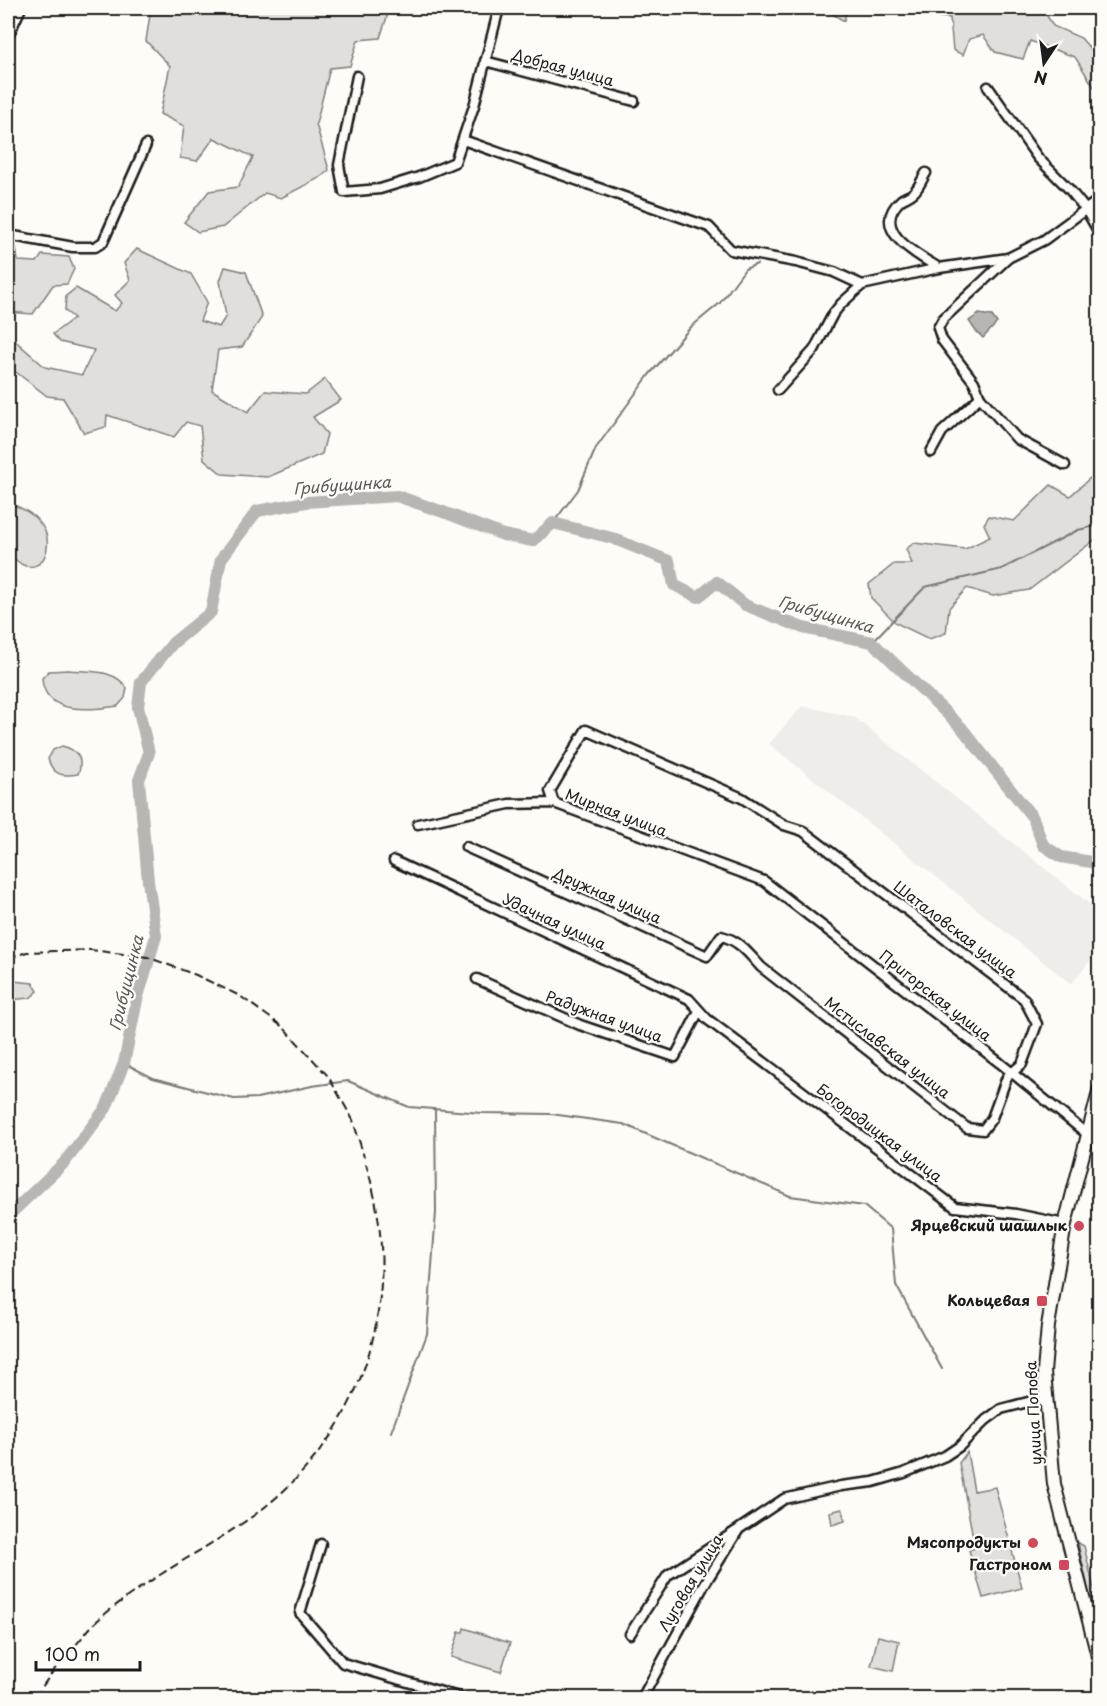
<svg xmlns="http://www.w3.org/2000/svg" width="1107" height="1706" viewBox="0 0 1107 1706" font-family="'Playpen Sans',sans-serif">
<rect width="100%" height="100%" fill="#fdfcf7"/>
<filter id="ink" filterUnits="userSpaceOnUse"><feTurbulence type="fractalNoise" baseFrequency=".0167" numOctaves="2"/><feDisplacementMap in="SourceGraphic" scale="12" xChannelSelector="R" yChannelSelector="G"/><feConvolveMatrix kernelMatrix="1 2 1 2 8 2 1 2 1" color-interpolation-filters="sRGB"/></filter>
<g filter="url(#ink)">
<path fill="#eeede9" d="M802 706 854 717 1097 910 1099 950 1071 984 769 744Z"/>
<g fill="#e0dfdb" stroke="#7e7e7c" stroke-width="1.5">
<path d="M151 8H390L380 38 358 40 350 66 330 68 316 124 329 170 321 177 281 198 265 193 223 227 198 232 184 222 209 191 238 187 253 157 214 138 197 161 180 158 184 126 160 114 170 66 146 41Z"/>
<path d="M823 8H847L844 21Z"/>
<path d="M931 8H1036L1046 14 1053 26 1081 38 1099 59V87H1094L1075 57 1030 41 1023 59 995 52 983 35 969 39 963 55 953 50 950 18 932 16Z"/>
<path d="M11 244 16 247 18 261 37 262 42 255 69 257 74 269 67 284 53 285 33 314 8 312V245Z"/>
<path d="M137 249 191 274 207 302 200 321 219 327 226 316 220 281 225 267 246 272 262 317 242 347 218 350 212 390 248 412 265 391 306 394 325 379 341 400 313 417 327 434 322 454 268 477 222 474 204 459 200 426 186 422 174 437 107 415 106 427 84 433 63 398 47 396 8 366V341L12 338 45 367 82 375 94 350 60 342 53 334 74 318 65 311 66 296 76 288 115 311 122 303 115 295 130 280 124 263Z"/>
<path d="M1099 470V538L1096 539 1029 590 993 596 967 588 949 608 946 633 929 639 896 623 871 598 869 584 894 564H912L906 549 914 543 965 549 990 537 984 524 989 516 1014 521 1051 485 1070 496Z"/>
<path d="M8 503C23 508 37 515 45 531 52 546 44 573 23 565 18 562 12 557 8 554Z"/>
<path d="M69 670C90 672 115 669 127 688L125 698 118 706C91 710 44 716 42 678L49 671Z"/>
<path d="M62 746C78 750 84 759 78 774 62 777 53 775 48 759L53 750Z"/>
<path d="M13 981 33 983 38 991 30 998 8 1000V983Z"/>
<path d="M967 1452 974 1491 995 1487 1022 1588 983 1598 969 1550 975 1548 959 1463Z"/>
<path d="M842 1509 845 1521 832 1525 830 1512Z"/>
<path d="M1078 1543 1084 1546 1099 1610V1638Z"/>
<path d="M464 1628 510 1643 501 1672 451 1657 459 1632H463Z"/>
<path d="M878 1636 899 1641 893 1671 871 1666Z"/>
</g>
<path fill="#b7b6b2" stroke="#797876" stroke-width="1.5" d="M979 314 992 316 997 323 983 338 975 330 969 321Z"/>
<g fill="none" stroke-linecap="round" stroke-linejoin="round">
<g stroke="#797876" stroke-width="2">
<path d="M553 523 578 490 596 448 649 375 691 327 720 303 745 269 757 264"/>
<path d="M872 642 925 587 1002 569 1078 530 1100 525"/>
<path d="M124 1063 153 1078 234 1099 257 1098 312 1086 348 1081 409 1107 482 1113 551 1114 623 1124 790 1196 864 1206 891 1229 896 1285 942 1369"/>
<path d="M391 1432 427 1334 436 1212 435 1109"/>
</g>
<path stroke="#b7b6b2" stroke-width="12" d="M8 1216 64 1163 106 1108 124 1063 137 1000 156 936 148 881 139 780 149 753 138 707 141 682 173 643 211 612 221 559 257 511 306 502 397 496 446 513 503 535 533 541 553 523 612 538 669 561 674 585 698 597 717 582 745 605 803 628 872 642 961 727 1033 818 1043 845 1061 857 1091 862 1100 867"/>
<g stroke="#1c1c1c" stroke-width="13">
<g id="street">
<path d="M8 36 21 8"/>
<path d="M485 61 634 101"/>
<path d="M357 76 339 165 344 192 380 189 419 177 455 162 474 106 499 8"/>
<path d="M988 87 1038 158 1069 189 1086 210 1100 234"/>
<path d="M463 140 709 227 731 250 796 262 834 272 862 285"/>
<path d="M926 173C922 179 919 188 913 193 910 196 905 197 901 200 868 230 918 255 939 268"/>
<path d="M8 235 73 247H95L103 242 146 145"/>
<path d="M778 390 814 350 833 314 841 304 862 285 939 268 1008 258"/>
<path d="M931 452 942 432 980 397"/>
<path d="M1065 465 1017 439 980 397 974 382 942 340 938 328 943 319 1008 258 1044 240 1100 199"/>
<path d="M418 824 509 804 554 803 764 881 1000 1063 1087 1134"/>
<path d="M466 847 707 956 721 936C739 940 749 954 761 967L967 1128 983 1130 992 1118 1007 1077 1022 1064 1037 1024 1024 999 803 831 784 825 742 798 586 730 550 791 554 803"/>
<path d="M394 861 689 999 707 1019 955 1207 1016 1214 1065 1224"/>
<path d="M477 979 580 1025 675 1057 699 1011"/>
<path d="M321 1544 300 1613 343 1663 462 1698"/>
<path d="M630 1634 668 1575 736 1531"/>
<path d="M642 1698 704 1585 739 1529 784 1499 841 1486 873 1482 904 1473 945 1456 960 1446 986 1420 1001 1409 1028 1402 1046 1400"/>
</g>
</g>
<g stroke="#1c1c1c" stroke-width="16">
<path id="secondary" d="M1100 1088 1065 1224 1048 1326 1044 1372 1054 1484 1100 1664"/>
</g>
<use href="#street" stroke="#fdfcf7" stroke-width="8"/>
<use href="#secondary" stroke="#fdfcf7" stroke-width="12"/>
<g stroke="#1c1c1c" stroke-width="2" stroke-dasharray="9 4.5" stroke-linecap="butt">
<path d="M8 958 27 952 91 950 147 957 196 975 240 996 283 1027 328 1076 353 1120 364 1157"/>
<path d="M36 1698C45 1680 60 1662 74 1647 82 1638 89 1628 98 1620 145 1579 202 1552 253 1516 366 1434 407 1296 366 1164"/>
</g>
</g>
</g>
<g fill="#d1495b" stroke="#fdfcf7" stroke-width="2">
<circle cx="1079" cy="1226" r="6"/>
<rect x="1036" y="1295" width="12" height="12" rx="3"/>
<circle cx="1033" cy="1543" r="6"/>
<rect x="1058" y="1559" width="12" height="12" rx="3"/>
</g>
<g text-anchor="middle" stroke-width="4.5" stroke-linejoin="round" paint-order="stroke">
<g font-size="15" fill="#1c1c1c" stroke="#fdfcf7">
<text transform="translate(563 68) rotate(15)" y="5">Добрая улица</text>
<text transform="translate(616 813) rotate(21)" y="5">Мирная улица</text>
<text transform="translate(607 896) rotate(24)" y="5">Дружная улица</text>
<text transform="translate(554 922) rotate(25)" y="5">Удачная улица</text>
<text transform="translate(955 930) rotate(37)" y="5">Шаталовская улица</text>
<text transform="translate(935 996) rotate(38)" y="5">Пригорская улица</text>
<text transform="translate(604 1017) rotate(20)" y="5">Радужная улица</text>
<text transform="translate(887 1048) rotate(38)" y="5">Мстиславская улица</text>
<text transform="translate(879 1133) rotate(37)" y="5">Богородицкая улица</text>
<text transform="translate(1034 1413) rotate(-93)" y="5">улица Попова</text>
<text transform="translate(691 1583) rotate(-59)" y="5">Луговая улица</text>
</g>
<g font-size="15" font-weight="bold" fill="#1c1c1c" stroke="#fdfcf7" text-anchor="end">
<text x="1067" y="1231">Ярцевский шашлык</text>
<text x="1030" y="1306">Кольцевая</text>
<text x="1021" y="1548">Мясопродукты</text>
<text x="1052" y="1570">Гастроном</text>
</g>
<g font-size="16" font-style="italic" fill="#5a5a58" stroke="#fdfcf7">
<text transform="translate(342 485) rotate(-4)" y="6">Грибущинка</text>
<text transform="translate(826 614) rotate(16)" y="6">Грибущинка</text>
<text transform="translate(126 983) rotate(-76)" y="6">Грибущинка</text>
</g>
</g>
<rect width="1107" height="1706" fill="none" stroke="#fdfcf7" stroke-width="30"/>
<rect x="15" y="15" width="1077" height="1676" fill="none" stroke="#1c1c1c" stroke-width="2" filter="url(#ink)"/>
<g transform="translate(1044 63) rotate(193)" stroke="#fdfcf7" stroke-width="4.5" paint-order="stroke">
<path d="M0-4.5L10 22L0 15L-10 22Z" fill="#1c1c1c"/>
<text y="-9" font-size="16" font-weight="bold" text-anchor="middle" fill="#1c1c1c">N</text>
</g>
<path d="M36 1661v9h104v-9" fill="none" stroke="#1c1c1c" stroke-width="3"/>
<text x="45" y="1661" font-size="18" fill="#1c1c1c" stroke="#fdfcf7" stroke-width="4.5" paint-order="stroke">100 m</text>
</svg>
